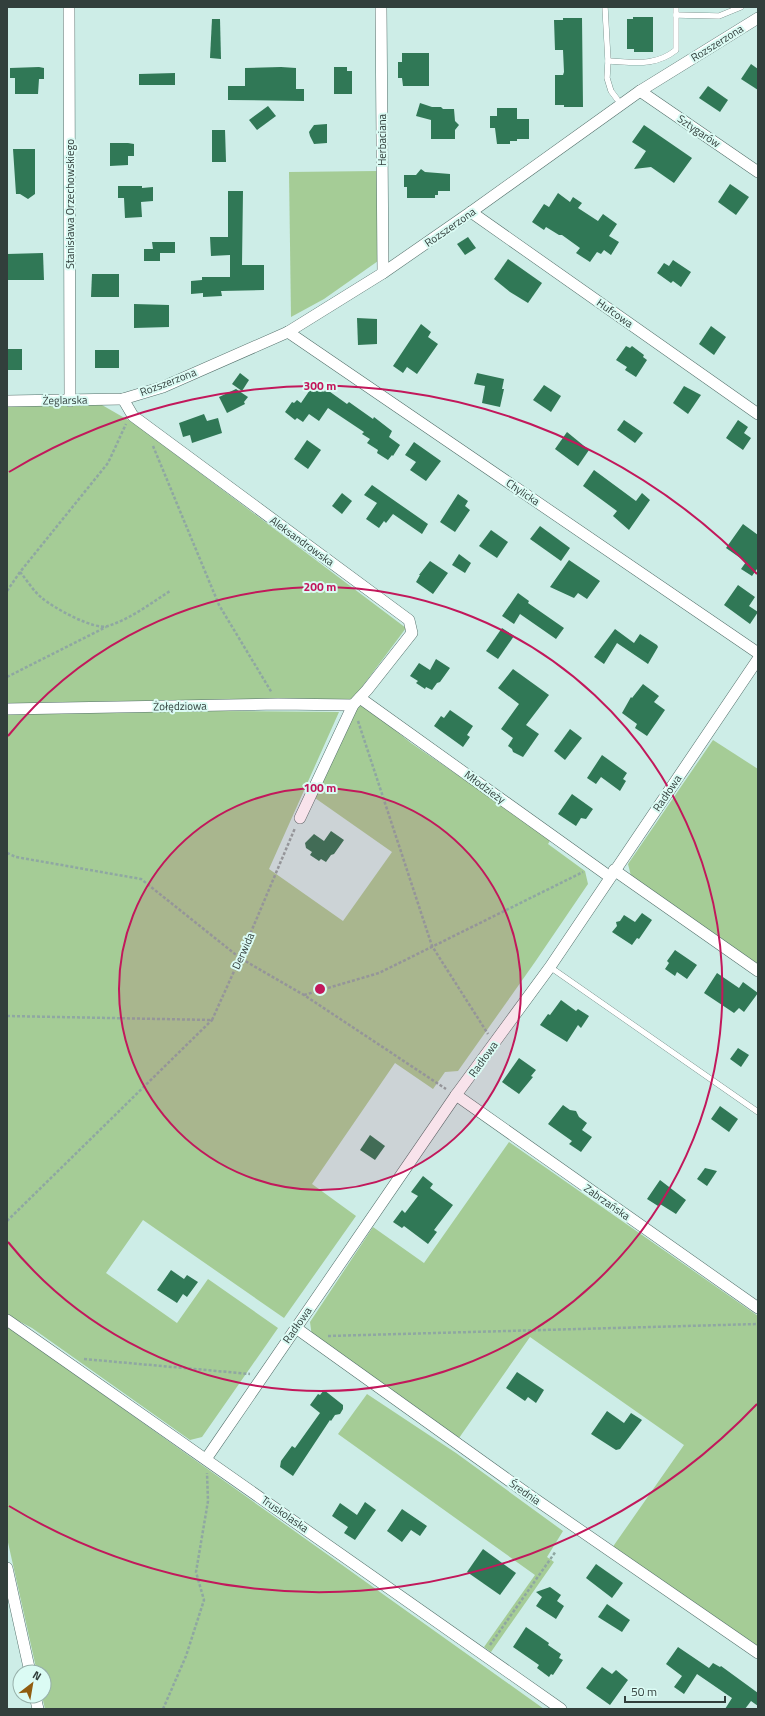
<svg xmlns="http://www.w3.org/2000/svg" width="765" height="1716" viewBox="0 0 765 1716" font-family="'Titillium Web',sans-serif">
<rect width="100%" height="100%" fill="#cdede7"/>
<g fill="#a5cc96">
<path d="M377 171 378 261 324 299 291 317 289 172Z"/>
<path d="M102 405 135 424 406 628 353 699 7 704V406Z"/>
<path d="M360 702 411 743 551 839 548 844 585 871 588 884 535 962 458 1071 445 1072 433 1089 395 1063 312 1184 356 1216 284 1318 143 1220 106 1273 177 1323 208 1279 278 1328 202 1437 190 1440 32 1328 7 1315V714L218 711 339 712 269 869 343 921 392 852 315 798Z"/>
<path d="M713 740 758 769V966L631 876 628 864Z"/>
<path d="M509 1142 758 1316V1650L612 1548 684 1445 530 1337 459 1438 312 1337 310 1322 373 1227 424 1263Z"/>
<path d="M7 1326 544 1709H45L42 1696H44V1672H37L7 1538Z"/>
<path d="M367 1394 456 1453 563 1531 547 1557 554 1562 491 1652 484 1647 535 1575 338 1434Z"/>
</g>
<g fill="#307856">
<path d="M633 17H653V52H634V49H627V19H633Z"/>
<path d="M563 18H582L583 107H564V105H555V75H563L564 72 563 50H555L554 20H563Z"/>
<path d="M212 19H220L221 59 210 58Z"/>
<path d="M402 53H429V86H403L402 78H398V62H402Z"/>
<path d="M751 64 758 69V90L741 79Z"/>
<path d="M39 67 44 68V79H39L38 94H15V78H10V68Z"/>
<path d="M281 67 296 68V89H304V101L228 100V86H245V68Z"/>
<path d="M334 67H347V71H352V94H334Z"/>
<path d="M175 73V85H139V74Z"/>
<path d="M708 86 728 100 720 112 699 98Z"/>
<path d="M420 103 432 107H441L443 109H454L455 121 459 125 455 130V139H431V120L416 116Z"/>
<path d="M268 106 276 116 257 130 249 120Z"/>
<path d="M497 108H517V119H529V139H517V141H510V144H497L495 128H490V116H497Z"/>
<path d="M327 124V143L314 144 310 136 309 132 314 125Z"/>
<path d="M644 125 692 158 674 183 651 167 634 169 646 151 632 142Z"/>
<path d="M212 130H225L226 162H212Z"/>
<path d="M110 143H128L134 144V156H128V165L110 166Z"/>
<path d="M13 149H35V194L28 199 20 194H16Z"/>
<path d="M421 169 425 172 450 174V191H438V195H435V198H407V187H404V175H416Z"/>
<path d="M730 184 749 197 736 215 718 202Z"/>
<path d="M118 186H142V188L153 187V201L141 202 142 217 125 218 124 198H118Z"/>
<path d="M228 191H243L242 265H264V290L221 291 222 296 203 297V293L191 294V281L202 280V277H230V255L211 256 210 237H228Z"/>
<path d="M558 193 570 202 573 197 582 203 578 208 598 221 603 214 617 224 609 236 619 242 611 255 604 250 601 254 597 252 590 262 576 253 580 248 562 235H559L546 227 544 230 532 222 544 204 549 207Z"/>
<path d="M468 237 476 248 465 255 457 244Z"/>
<path d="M152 242H175V253H160V261H144V249H153Z"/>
<path d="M43 253 44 280H8L7 254Z"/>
<path d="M508 259 542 283 528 303 510 292 494 279Z"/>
<path d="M673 260 691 272 681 287 673 281 671 283 657 273 664 263 669 266Z"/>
<path d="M92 274H119V297H91Z"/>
<path d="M134 304 169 305V327L134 328Z"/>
<path d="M357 318 377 319V344L358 345Z"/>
<path d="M421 324 431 332 428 337 438 344 417 374 407 367 403 373 393 366Z"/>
<path d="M711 326 726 337 714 355 699 344Z"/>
<path d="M626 346 630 348 632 346 644 355 643 357 647 360 636 377 625 370 627 367 616 360Z"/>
<rect x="7" y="349" width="15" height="21"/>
<rect x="95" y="350" width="24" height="18"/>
<path d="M240 373 249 380 242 391 232 384Z"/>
<path d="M477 373 504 379 502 389H504L500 407 482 403 485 386 474 384Z"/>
<path d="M314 384 324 392 326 389 347 404 349 402 373 419 374 417 392 431 389 437 400 445 393 456 392 455 388 460 377 453 378 450 367 443 370 439 362 434 364 432 328 408 319 421 309 414 303 422 297 418 295 420 285 412 292 402 294 403 297 400 301 403Z"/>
<path d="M544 385 561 396 551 412 533 400Z"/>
<path d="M684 386 701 395 688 414 673 403Z"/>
<path d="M236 389 248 397 244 402 245 404 227 413 219 397Z"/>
<path d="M204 414 207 421 218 418 222 433 192 443 190 435 183 437 179 423Z"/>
<path d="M624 420 643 433 635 443 617 430Z"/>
<path d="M738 420 748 427 744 433 751 438 743 450 726 438Z"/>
<path d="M567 432 589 450 578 466 555 449Z"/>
<path d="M307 440 321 450 308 469 294 459Z"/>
<path d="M414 442 441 461 426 481 410 470 416 462 405 455Z"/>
<path d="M594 470 636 501 642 493 650 500 629 530 613 516 617 511 583 486Z"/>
<path d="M372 485 428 524 422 534 393 514 386 523 384 521 379 528 366 519 377 503 364 495Z"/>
<path d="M342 493 352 501 342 514 332 506Z"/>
<path d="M458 494 468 501 465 506 470 510 455 532 440 522Z"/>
<path d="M743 524 758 535V570L757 569 752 576 741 569 746 562 726 548Z"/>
<path d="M540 526 570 548 561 561 530 539Z"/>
<path d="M491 530 508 542 497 558 479 546Z"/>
<path d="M459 554 471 563 465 573 452 565Z"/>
<path d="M569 560 600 581 587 599 578 593 574 598 550 587Z"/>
<path d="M430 561 448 573 433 594 416 582 420 575H419Z"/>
<path d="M738 585 755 597 749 606 758 612 750 624 724 605Z"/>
<path d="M518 593 529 601 528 603 564 628 556 639 520 614 514 624 502 616Z"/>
<path d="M502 628 514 636 498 659 486 651Z"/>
<path d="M615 629 634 643 640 634 657 645 658 647 648 664 617 643 604 664 594 657Z"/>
<path d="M436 659 450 668 440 682 437 683 432 690 426 687 425 689 416 683 418 681 410 676 419 663 430 670Z"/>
<path d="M513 669 549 695 526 725 539 734 523 757 513 752 512 749 508 746 513 738 501 729 519 704 498 688Z"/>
<path d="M643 684 659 696 654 702 665 710 647 736 635 728 637 724 622 713 631 697 632 698Z"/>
<path d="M450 710 473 726 467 735 470 737 463 747 434 726 441 716 444 718Z"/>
<path d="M570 729 582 738 565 760 554 751Z"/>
<path d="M602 755 627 773 623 779 626 781 620 791 601 777 596 784 587 778Z"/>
<path d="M572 794 593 809 586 819 581 818 576 826 558 814Z"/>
<path d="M331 831 344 840 334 854 331 855 326 862 321 859 319 861 310 855 312 852 306 848 305 843 314 834 324 841Z"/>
<path d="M642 913 652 920 639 939 637 938 632 945 612 932 617 926 616 922 620 921 624 915 635 922Z"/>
<path d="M675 950 697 965 687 979 677 972 675 976 665 969 669 963 667 961Z"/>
<path d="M717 973 739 988 743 982 758 993 744 1012 739 1008 734 1013 704 993Z"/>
<path d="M561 1000 576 1011 578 1009 589 1016 581 1028 578 1025 567 1042 540 1025 548 1014 550 1015Z"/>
<path d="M738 1048 749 1055 741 1067 730 1059Z"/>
<path d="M519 1058 536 1070 531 1076 533 1077 519 1094 502 1082Z"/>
<path d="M563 1105 570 1110 576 1111 579 1117 587 1123 582 1130 592 1137 581 1152 569 1144 572 1141 548 1124Z"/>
<path d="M720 1106 738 1119 729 1132 711 1119Z"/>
<path d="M370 1135 385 1146 375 1160 360 1150Z"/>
<path d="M705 1168 717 1171 707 1186 697 1179Z"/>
<path d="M423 1176 433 1184 430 1188 453 1205 434 1230 437 1232 428 1244 404 1226 402 1228 393 1222 402 1210 405 1213 418 1196 411 1192Z"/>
<path d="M660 1180 686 1200 676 1214 660 1204 658 1206 647 1199Z"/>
<path d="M171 1270 184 1279 187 1275 198 1282 187 1297 183 1294 177 1303 157 1290Z"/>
<path d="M517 1372 544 1390 536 1403 528 1397 525 1401 506 1388Z"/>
<path d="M324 1390 343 1405V1409L340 1414 335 1415 331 1421 330 1420 293 1476 280 1467 281 1461 292 1446 295 1448 320 1413 310 1405 318 1394 320 1395Z"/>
<path d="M607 1411 624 1423 631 1413 642 1420 620 1449 616 1450 591 1434Z"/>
<path d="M365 1502 376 1510 355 1540 344 1533 348 1527 332 1516 340 1503 357 1515Z"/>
<path d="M402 1509 427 1526 420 1536 411 1530 402 1542 387 1531Z"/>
<path d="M483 1549 516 1573 500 1595 467 1572Z"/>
<path d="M596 1564 623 1583 612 1598 586 1578Z"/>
<path d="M550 1587 561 1595 557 1601 564 1606 556 1619 536 1606 542 1597 536 1592Z"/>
<path d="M607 1604 630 1620 622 1632 598 1617Z"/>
<path d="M526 1627 549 1643 548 1645 561 1654 559 1658 563 1660 553 1675 551 1674 549 1677 537 1668 539 1665 513 1647Z"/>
<path d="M678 1647 709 1668 713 1663 720 1667 721 1666 758 1693V1706L751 1701 745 1709H725L732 1698 697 1674 684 1694 674 1687 682 1676 666 1664Z"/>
<path d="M602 1667 612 1674 616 1670 628 1680 610 1705 586 1688Z"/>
</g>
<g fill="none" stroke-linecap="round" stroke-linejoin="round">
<g stroke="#54706b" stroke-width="6">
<g id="lane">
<path d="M605 7 608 61 607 78 611 91 617 99"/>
<path d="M676 15 719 16 741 7"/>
<path d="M608 61C633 62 655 67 676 50V7"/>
<path d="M550 967 758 1112"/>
</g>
</g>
<g stroke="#54706b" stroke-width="12">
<g id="street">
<path d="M69 7 70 401"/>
<path d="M381 7 383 273"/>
<path d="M640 91 758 172"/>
<path d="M471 212 758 414"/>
<path d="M288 332 758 653"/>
<path d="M123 399 133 416 409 620 412 633 367 690 353 705 300 818"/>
<path d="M7 401 123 399 163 387 288 332 383 273 471 212 640 91 758 18"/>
<path d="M360 698 610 877"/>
<path d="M7 709 278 704 353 705"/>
<path d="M614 870 758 971"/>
<path d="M456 1095 758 1308"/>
<path d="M7 1320 561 1709"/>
<path d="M296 1328 532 1497 758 1653"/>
<path d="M206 1459 456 1095 550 967 758 659"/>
<path d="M7 1568 30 1672"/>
<path d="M35 1696 38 1709"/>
</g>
</g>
<g stroke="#8fa7a2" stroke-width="2.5" stroke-dasharray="3 2" stroke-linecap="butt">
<path d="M153 446 219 605 272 693"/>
<path d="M20 572C27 580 33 591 42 598 52 607 95 631 108 626 130 619 150 604 170 591"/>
<path d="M7 591 20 572 108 463 126 424"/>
<path d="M7 677 106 627"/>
<path d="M358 721 432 946 488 1034"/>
<path d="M7 853 16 857 141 879 240 958 304 995 446 1089"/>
<path d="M304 995 379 973 583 872"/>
<path d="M7 1016 212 1020 240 958 295 828"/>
<path d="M7 1221 212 1020"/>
<path d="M328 1336 758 1324"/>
<path d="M84 1359 250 1374"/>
<path d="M490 1645 556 1551"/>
<path d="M163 1709 186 1656 204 1600 196 1572 208 1501 207 1473"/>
</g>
<use href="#lane" stroke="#fff" stroke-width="5.5"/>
<use href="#street" stroke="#fff" stroke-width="11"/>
</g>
<circle cx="320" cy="989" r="201" fill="#c2185b" fill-opacity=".12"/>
<g fill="none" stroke="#c2185b" stroke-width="2">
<circle cx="320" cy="989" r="201"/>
<path d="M8 736A402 402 0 1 1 8 1242"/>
<path d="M757 1404A603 603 0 0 1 9 1506M9 472A603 603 0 0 1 757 574"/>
</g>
<g text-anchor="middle" stroke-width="4" stroke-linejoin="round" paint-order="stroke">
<g font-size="11" fill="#323f3c" stroke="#dbfbf4">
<text transform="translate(717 43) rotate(-32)" y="4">Rozszerzona</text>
<text transform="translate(699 131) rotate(34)" y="4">Sztygarów</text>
<text transform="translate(382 140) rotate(-90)" y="4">Herbaciana</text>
<text transform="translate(70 204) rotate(-90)" y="4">Stanisława Orzechowskiego</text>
<text transform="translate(450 227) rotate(-35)" y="4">Rozszerzona</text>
<text transform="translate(615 313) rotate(35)" y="4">Hufcowa</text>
<text transform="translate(168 382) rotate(-21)" y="4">Rozszerzona</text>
<text transform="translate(65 400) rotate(-1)" y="4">Żeglarska</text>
<text transform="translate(523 492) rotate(34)" y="4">Chylicka</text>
<text transform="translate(302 541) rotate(36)" y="4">Aleksandrowska</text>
<text transform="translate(180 706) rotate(-1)" y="4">Żołędziowa</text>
<text transform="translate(485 787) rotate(36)" y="4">Młodzieży</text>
<text transform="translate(667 793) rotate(-56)" y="4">Radłowa</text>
<text transform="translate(243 951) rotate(-66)" y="4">Derwida</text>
<text transform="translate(483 1059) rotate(-54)" y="4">Radłowa</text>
<text transform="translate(607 1202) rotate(35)" y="4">Zabrzańska</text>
<text transform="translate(297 1325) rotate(-55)" y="4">Radłowa</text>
<text transform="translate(525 1492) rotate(35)" y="4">Średnia</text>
<text transform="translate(285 1514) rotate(35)" y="4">Truskolaska</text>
</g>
</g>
<circle cx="320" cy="989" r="6" fill="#c2185b" stroke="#dbfbf4" stroke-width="2"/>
<g font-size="12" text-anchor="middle" font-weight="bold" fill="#c2185b" stroke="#dbfbf4" stroke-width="4" stroke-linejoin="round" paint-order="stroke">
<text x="320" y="390">300 m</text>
<text x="320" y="591">200 m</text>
<text x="320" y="792">100 m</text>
</g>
<rect width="765" height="1716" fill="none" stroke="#323f3c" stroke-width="16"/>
<g transform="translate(32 1684) rotate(31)"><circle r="19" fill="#dbfbf4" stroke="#97b0aa"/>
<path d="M0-3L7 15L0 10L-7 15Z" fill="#915d10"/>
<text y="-6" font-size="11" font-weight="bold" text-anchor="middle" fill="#323f3c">N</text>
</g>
<path d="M625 1696v6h100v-6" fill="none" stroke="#323f3c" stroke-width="2"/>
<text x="631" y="1696" font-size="12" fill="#323f3c" stroke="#dbfbf4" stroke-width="3" paint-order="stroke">50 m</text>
</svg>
